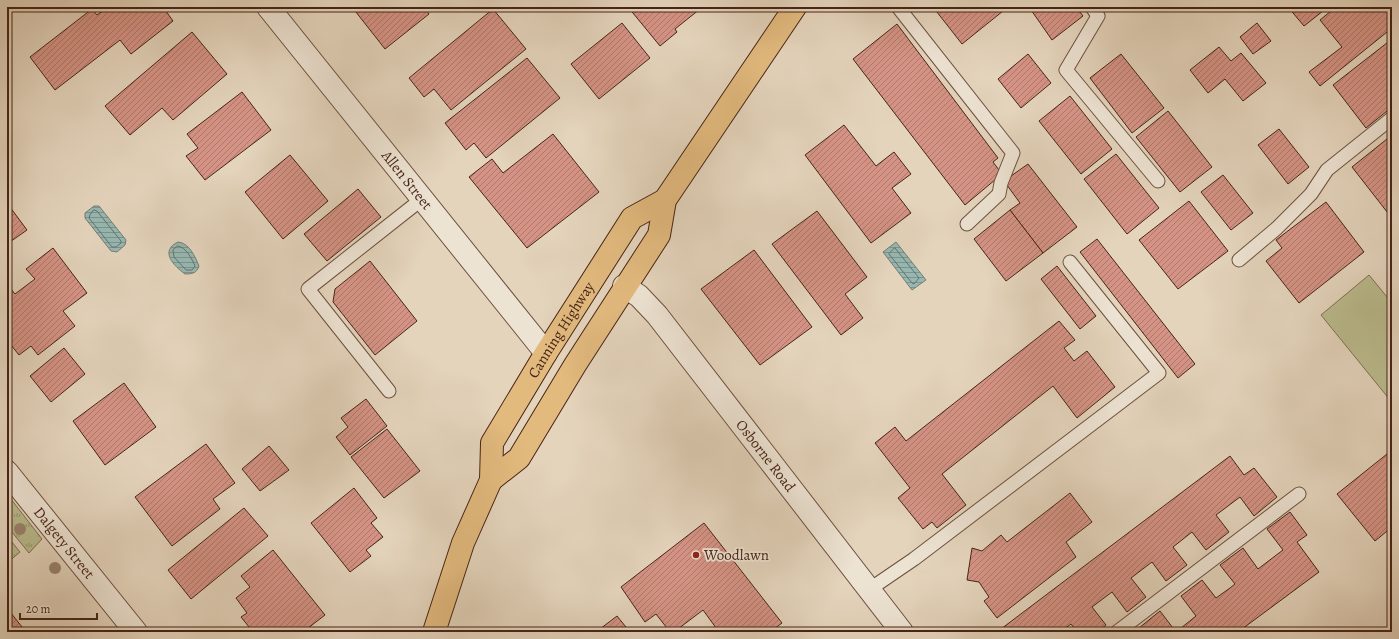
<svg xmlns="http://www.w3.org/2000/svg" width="1399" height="639" viewBox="0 0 1399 639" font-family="Alegreya,serif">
<defs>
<pattern id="grass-tufts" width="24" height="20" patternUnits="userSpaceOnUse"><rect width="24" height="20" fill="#babb8d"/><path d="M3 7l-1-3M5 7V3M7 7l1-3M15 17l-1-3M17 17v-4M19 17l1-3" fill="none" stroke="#999872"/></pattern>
<pattern id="water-rules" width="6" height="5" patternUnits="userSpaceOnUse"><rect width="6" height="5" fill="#95b8b2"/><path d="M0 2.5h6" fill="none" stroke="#7b9590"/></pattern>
<pattern id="building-hatch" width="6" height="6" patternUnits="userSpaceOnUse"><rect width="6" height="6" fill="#d59385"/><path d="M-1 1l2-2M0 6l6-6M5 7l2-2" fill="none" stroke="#af786c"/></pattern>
</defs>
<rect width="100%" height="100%" fill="#e4d4bc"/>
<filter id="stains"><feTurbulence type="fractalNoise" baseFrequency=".005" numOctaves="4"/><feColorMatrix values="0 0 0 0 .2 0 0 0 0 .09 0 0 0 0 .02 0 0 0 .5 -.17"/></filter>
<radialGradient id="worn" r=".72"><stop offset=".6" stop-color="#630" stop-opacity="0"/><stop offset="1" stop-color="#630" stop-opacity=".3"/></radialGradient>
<g fill="url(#grass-tufts)" stroke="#807052">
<path d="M7 494 42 539 29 553 7 526Z"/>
<path d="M7 536 20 552 7 563Z"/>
</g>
<path fill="#babb8d" stroke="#807052" d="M1369 275 1392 303V398L1390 400 1321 315Z"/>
<g fill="url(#water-rules)" stroke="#757d74">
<path d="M94 206H99L126 240 125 245 117 252 111 251 85 218V213Z"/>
<path d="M178 242C189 243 195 256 199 266 197 273 192 274 185 274 174 266 159 251 178 242Z"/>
<path d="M896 242 926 280 912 290 883 252Z"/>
</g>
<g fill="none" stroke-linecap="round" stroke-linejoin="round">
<g stroke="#6e6e64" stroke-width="1">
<path d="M94 210 97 211 121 241V243L116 247H112L89 218 90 215Z"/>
<path d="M178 246C186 247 192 259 195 266L192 270H186L174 257 173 250Z"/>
<path d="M895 248 919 278 914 284 912 283 889 254Z"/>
</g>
</g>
<g fill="url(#building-hatch)" stroke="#462417">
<path d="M108 7H163L173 21 131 54 120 40 55 90 30 57 92 9 97 15Z"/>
<path d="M352 7H424L429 14 385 49Z"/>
<path d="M628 7H699L700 9 675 29 677 32 660 46Z"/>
<path d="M933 7H1000L1003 11 962 44Z"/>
<path d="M1029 7H1076L1083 16 1052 40Z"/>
<path d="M1288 7H1328L1304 26Z"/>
<path d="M1336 7H1384L1392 17V28L1320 86 1309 72 1342 47 1320 20Z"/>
<path d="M493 9 526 49 451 110 434 89 424 97 409 78Z"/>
<path d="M622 23 650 58 599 99 571 64Z"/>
<path d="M1257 23 1271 41 1253 54 1240 37Z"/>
<path d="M897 24 998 158 993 162 1002 174 965 205 853 59Z"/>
<path d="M192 32 227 74 173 120 162 108 130 135 105 106Z"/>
<path d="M1392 39V107L1366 128 1333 85Z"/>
<path d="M1219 47 1231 61 1241 53 1266 83 1243 101 1225 79 1208 93 1190 70Z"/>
<path d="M1028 54 1051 83 1021 108 998 79Z"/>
<path d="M1121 54 1164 108 1132 133 1090 78Z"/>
<path d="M527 58 560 98 486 158 474 143 466 150 445 123Z"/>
<path d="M242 92 271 130 205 180 186 156 198 148 187 134Z"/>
<path d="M1070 96 1112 149 1081 174 1039 121Z"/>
<path d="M1168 111 1212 167 1180 192 1136 137Z"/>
<path d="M844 125 876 166 894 152 911 174 892 188 911 213 871 243 805 155Z"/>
<path d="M1279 129 1309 167 1288 184 1258 145Z"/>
<path d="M553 134 599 192 527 248 469 177 492 159 503 173Z"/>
<path d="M1392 135V216L1391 217 1352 167Z"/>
<path d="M1116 154 1159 208 1127 234 1084 179Z"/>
<path d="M290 155 328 201 283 239 245 192Z"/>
<path d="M1028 164 1077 227 1043 253 1010 210 1020 203 1004 181Z"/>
<path d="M1223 175 1253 213 1231 230 1201 192Z"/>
<path d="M358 189 381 217 327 261 304 234Z"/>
<path d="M1189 201 1228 251 1178 289 1139 240Z"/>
<path d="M1326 202 1364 252 1299 303 1266 261 1282 248 1276 240Z"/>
<path d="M7 203 27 230 7 244Z"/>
<path d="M1010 210 1043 253 1006 281 974 239Z"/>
<path d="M817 211 867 277 845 294 863 318 841 335 772 244Z"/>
<path d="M1097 239 1195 364 1178 378 1080 252Z"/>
<path d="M53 248 87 293 63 311 75 326 38 355 31 346 19 355 7 340V284L15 294 35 279 26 269Z"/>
<path d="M754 250 812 327 760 365 701 289Z"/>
<path d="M370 261 417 321 375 355 333 302 335 289Z"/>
<path d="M1057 266 1096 316 1080 329 1041 279Z"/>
<path d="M1059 321 1075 340 1064 348 1074 361 1087 351 1115 387 1077 418 1053 386 942 474 966 505 937 528 932 522 923 529 898 498 910 488 875 443 895 427 906 441Z"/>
<path d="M64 348 85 374 51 402 30 376Z"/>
<path d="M124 383 156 427 105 465 73 421Z"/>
<path d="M366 399 387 426 350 455 336 437 348 427 341 418Z"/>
<path d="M387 429 420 471 384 498 351 457Z"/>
<path d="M206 444 235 483 213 499 220 509 172 546 135 497Z"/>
<path d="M269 446 289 470 260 491 242 469Z"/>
<path d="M1392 450V527L1375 541 1337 494Z"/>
<path d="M1230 456 1244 475 1254 468 1277 497 1254 516 1240 497 1216 515 1229 532 1206 550 1192 532 1173 547 1187 565 1166 581 1152 562 1131 578 1146 597 1127 612 1112 592 1092 607 1106 625 1098 632H1077L1071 624 1060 632H997Z"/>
<path d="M354 488 377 518 371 523 383 537 366 550 371 556 350 572 311 523Z"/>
<path d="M1070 493 1092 522 1066 542 1076 557 997 618 984 601 989 597 979 582 967 580 972 548 982 551 1001 535 1007 542Z"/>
<path d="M244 508 268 536 191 599 168 570Z"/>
<path d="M1290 512 1307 535 1297 542 1319 572 1238 632H1142L1139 628 1160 611 1176 632 1196 616 1181 596 1202 580 1216 598 1230 588 1235 584 1220 565 1243 548 1258 569 1283 550 1267 529Z"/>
<path d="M704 523 782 623 770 632H719L703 610 674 632H670L656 614 645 622 621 587Z"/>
<path d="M273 550 325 615 303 632H253L241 617 247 613 236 598 250 587 241 576Z"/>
<path d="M7 608 26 632H7Z"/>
<path d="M617 616 630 632H596Z"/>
</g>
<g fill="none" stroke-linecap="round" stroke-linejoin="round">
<g stroke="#6e5040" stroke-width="15">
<g id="lane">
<path d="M898 7 1013 153 1001 183 999 194 967 224"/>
<path d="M1092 7 1098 16 1066 70 1158 181"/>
<path d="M1239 260 1277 228 1311 194 1327 170 1392 118"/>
<path d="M389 391 308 289 422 199"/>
<path d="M870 589 914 559 1159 373 1070 262"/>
<path d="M1117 632 1299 494"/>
</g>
</g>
<g stroke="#6e5040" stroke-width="24">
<g id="street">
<path id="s1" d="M268 7 546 353"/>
<path id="s2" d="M624 286 639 296 657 315 902 632"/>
<path id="s3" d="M7 472 136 632"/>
</g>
</g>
<g stroke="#462417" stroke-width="24">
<g id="highway">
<path d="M491 480 519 458 575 365 659 235 665 200 795 7"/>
<path id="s4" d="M434 632 463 543 491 480 492 443 546 353 632 218 665 200"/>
</g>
</g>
<use href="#lane" stroke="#ede3d3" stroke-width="13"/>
<use href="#street" stroke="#ede3d3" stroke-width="22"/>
<use href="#highway" stroke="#e2ba7e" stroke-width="22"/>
</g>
<g fill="#9a846e">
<circle cx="20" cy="529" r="6"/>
<circle cx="55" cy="568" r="6"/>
</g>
<circle fill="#8f2418" stroke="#ede3d3" stroke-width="1.5" cx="696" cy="555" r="4"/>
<g text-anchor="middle" stroke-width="3.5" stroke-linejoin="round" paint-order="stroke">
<g font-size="15" fill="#462417" stroke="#ede3d3">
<text dy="5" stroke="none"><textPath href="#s1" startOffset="222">Allen Street</textPath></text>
<text dy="5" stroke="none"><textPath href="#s4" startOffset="332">Canning Highway</textPath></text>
<text dy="5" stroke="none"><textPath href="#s2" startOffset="222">Osborne Road</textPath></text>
<text dy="5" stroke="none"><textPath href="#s3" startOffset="91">Dalgety Street</textPath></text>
</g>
<g font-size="15" fill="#462417" stroke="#ede3d3" text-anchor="start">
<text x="704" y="560">Woodlawn</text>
</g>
</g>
<rect width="1399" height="639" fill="none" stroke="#e4d4bc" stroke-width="24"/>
<rect x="8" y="8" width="1383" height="623" fill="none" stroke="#462417" stroke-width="2"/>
<rect x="12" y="12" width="1375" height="615" fill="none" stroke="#462417"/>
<path d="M20 613v6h77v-6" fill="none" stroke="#462417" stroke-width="2"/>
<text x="26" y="613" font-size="12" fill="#462417" stroke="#ede3d3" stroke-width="3" paint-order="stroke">20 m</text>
<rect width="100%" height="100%" filter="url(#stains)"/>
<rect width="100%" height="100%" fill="url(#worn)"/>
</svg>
